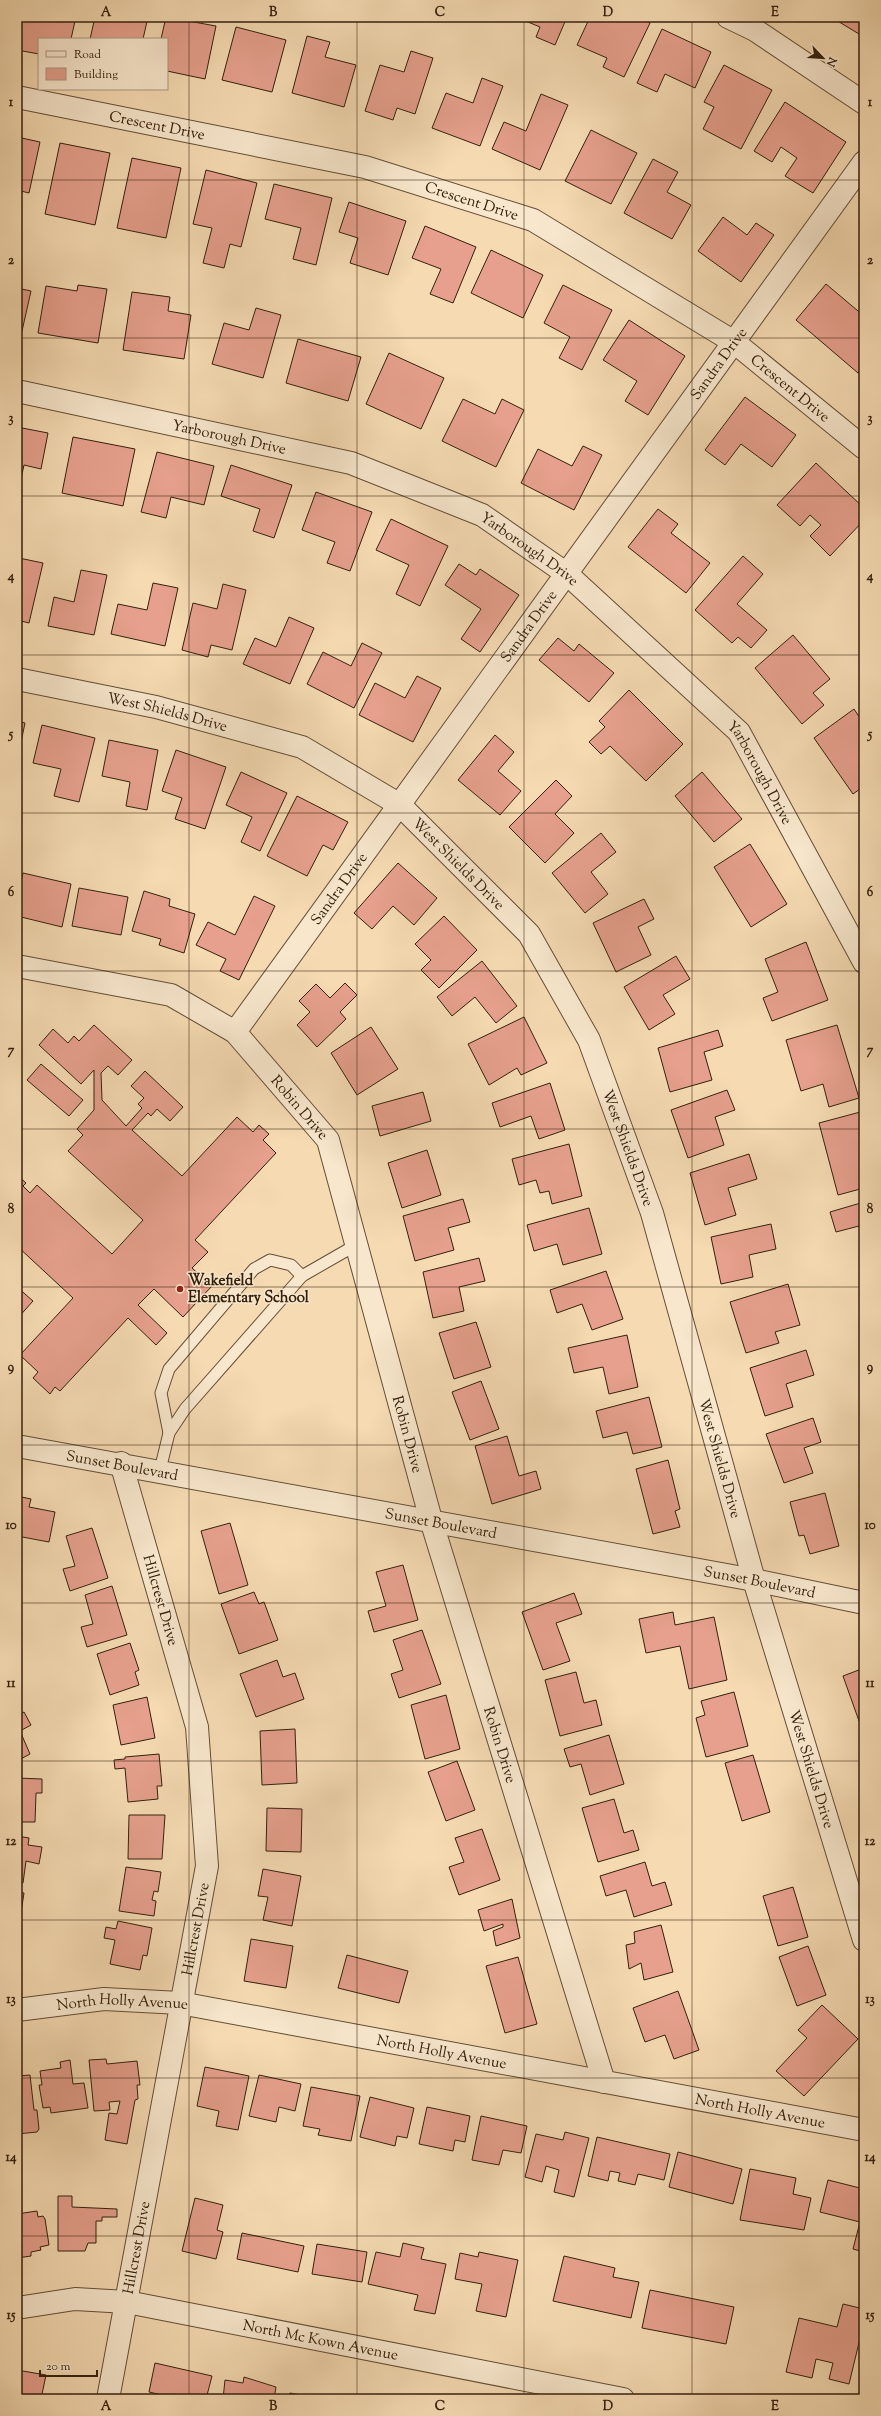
<svg xmlns="http://www.w3.org/2000/svg" width="881" height="2416" viewBox="0 0 881 2416" font-family="'Sorts Mill Goudy',serif">
<rect width="100%" height="100%" fill="#f5dab2"/>
<filter id="stains"><feTurbulence type="fractalNoise" baseFrequency=".005" numOctaves="4"/><feColorMatrix values="0 0 0 0 .2 0 0 0 0 .09 0 0 0 0 .02 0 0 0 .5 -.17"/></filter>
<radialGradient id="worn" r=".72"><stop offset=".6" stop-color="#630" stop-opacity="0"/><stop offset="1" stop-color="#630" stop-opacity=".3"/></radialGradient>
<g fill="#e6a08d" stroke="#34200c">
<path d="M17 17H56L75 21 71 39H39V54L17 50Z"/>
<path d="M95 17H148L143 39H90Z"/>
<path d="M166 17 216 26 205 79 167 71V39H161Z"/>
<path d="M516 17H567L555 45 536 37 540 27Z"/>
<path d="M590 17H638L650 23 624 77 603 67 607 58 577 45Z"/>
<path d="M831 17H864V37Z"/>
<path d="M236 27 286 40 272 92 222 80Z"/>
<path d="M662 29 711 52 695 88 665 74 657 92 637 83Z"/>
<path d="M307 36 330 42 325 57 356 65 344 107 292 93Z"/>
<path d="M411 51 433 58 415 114 397 108 393 120 365 111 380 65 404 72Z"/>
<path d="M724 65 772 90 741 149 703 129 714 107 704 102Z"/>
<path d="M482 78 503 86 480 146 432 128 446 93 473 103Z"/>
<path d="M541 94 568 105 540 170 492 149 504 122 526 131Z"/>
<path d="M785 102 846 142 813 193 785 176 797 158 781 147 772 162 754 151Z"/>
<path d="M591 130 637 153 611 204 565 181Z"/>
<path d="M17 137 40 142 29 193 17 190Z"/>
<path d="M60 143 110 153 95 225 45 214Z"/>
<path d="M132 158 181 168 166 238 117 228Z"/>
<path d="M653 159 678 172 667 192 691 205 672 239 624 213Z"/>
<path d="M206 170 257 183 241 247 230 244 224 268 203 263 212 228 193 224Z"/>
<path d="M274 184 332 198 316 265 293 259 301 228 265 219Z"/>
<path d="M349 202 406 221 388 275 350 263 358 238 339 232Z"/>
<path d="M723 217 747 235 756 223 774 235 741 282 698 251Z"/>
<path d="M425 226 476 247 453 303 430 294 441 269 412 258Z"/>
<path d="M491 250 543 275 523 318 471 293Z"/>
<path d="M826 284 864 316V365L858 373 796 320Z"/>
<path d="M78 285 107 289 98 343 38 333 46 286 77 291Z"/>
<path d="M563 285 612 310 582 370 559 358 570 337 544 323Z"/>
<path d="M17 288 31 291 22 331 17 330Z"/>
<path d="M132 292 170 297 168 311 191 315 184 359 123 350Z"/>
<path d="M256 308 281 315 263 378 212 364 224 323 249 330Z"/>
<path d="M629 320 685 356 648 415 625 401 637 381 603 360Z"/>
<path d="M298 339 361 357 348 401 286 383Z"/>
<path d="M389 353 444 378 421 429 366 404Z"/>
<path d="M745 397 796 435 772 467 741 444 725 465 705 450Z"/>
<path d="M463 399 495 414 502 399 524 410 496 467 442 441Z"/>
<path d="M17 427 48 433 41 469 24 465 17 497Z"/>
<path d="M73 437 135 449 123 506 62 493Z"/>
<path d="M583 446 602 455 574 510 521 483 538 449 572 466Z"/>
<path d="M157 452 214 466 204 505 171 497 166 518 141 512Z"/>
<path d="M816 463 864 508V520L830 556 810 536 821 525 810 515 800 526 777 505Z"/>
<path d="M231 465 292 485 274 538 253 531 260 509 221 496Z"/>
<path d="M316 492 372 512 350 571 327 563 335 542 302 530Z"/>
<path d="M658 509 678 524 671 533 710 563 686 593 628 547Z"/>
<path d="M391 519 448 546 420 606 396 594 409 565 376 550Z"/>
<path d="M743 556 763 574 737 604 767 630 751 648 738 637 732 643 695 610Z"/>
<path d="M19 558 43 563 29 623 17 620V566Z"/>
<path d="M459 564 476 575 480 569 519 595 480 652 461 639 481 609 445 585Z"/>
<path d="M81 570 107 575 94 635 48 626 54 597 74 602Z"/>
<path d="M153 583 178 588 165 646 111 634 118 604 147 610Z"/>
<path d="M223 584 246 590 232 650 211 645 208 657 182 650 193 603 217 609Z"/>
<path d="M289 617 314 628 290 684 243 664 255 638 276 647Z"/>
<path d="M793 635 830 679 813 693 824 705 802 724 755 668Z"/>
<path d="M558 638 574 651 579 644 614 673 589 702 539 660Z"/>
<path d="M362 643 382 653 354 708 307 684 323 652 351 666Z"/>
<path d="M417 676 441 688 413 742 359 715 375 683 405 698Z"/>
<path d="M629 690 683 744 646 781 610 746 601 754 589 742 605 727 599 721Z"/>
<path d="M854 709 864 724V786L853 794 814 738Z"/>
<path d="M17 721 25 723 17 761Z"/>
<path d="M42 725 95 738 79 802 54 796 61 769 33 763Z"/>
<path d="M495 735 514 752 498 771 521 791 500 815 458 780Z"/>
<path d="M109 740 158 750 147 810 126 806 130 782 102 776Z"/>
<path d="M176 750 226 767 205 829 175 819 182 798 162 791Z"/>
<path d="M241 772 287 793 260 851 241 842 252 817 226 805Z"/>
<path d="M702 772 742 819 714 842 675 796Z"/>
<path d="M556 780 572 796 555 814 574 833 545 863 509 827Z"/>
<path d="M297 796 348 822 333 850 323 845 307 876 267 856Z"/>
<path d="M601 833 616 852 591 872 608 894 585 913 552 873Z"/>
<path d="M750 844 787 904 751 927 714 867Z"/>
<path d="M398 863 437 898 414 925 393 906 372 929 354 913Z"/>
<path d="M23 873 71 884 62 927 17 916V899Z"/>
<path d="M79 888 128 897 121 935 72 926Z"/>
<path d="M144 891 170 899 169 906 195 914 184 953 159 945 161 939 132 931Z"/>
<path d="M254 896 275 906 239 980 220 971 226 959 196 945 208 922 235 935Z"/>
<path d="M644 899 654 919 638 927 651 955 616 972 593 923Z"/>
<path d="M444 916 477 950 439 988 421 970 431 960 415 944Z"/>
<path d="M806 942 828 1000 772 1021 763 998 778 992 765 959Z"/>
<path d="M676 956 690 979 663 995 675 1014 649 1030 624 987Z"/>
<path d="M482 961 517 1006 496 1023 475 997 452 1016 437 997Z"/>
<path d="M345 983 357 995 340 1012 346 1019 317 1047 297 1025 310 1012 299 1001 316 984 330 998Z"/>
<path d="M524 1017 547 1063 521 1075 517 1068 489 1085 468 1044Z"/>
<path d="M94 1025 132 1060 118 1075 108 1066 101 1073 102 1100 126 1126 142 1108 138 1104 144 1098 131 1086 145 1071 183 1107 170 1121 157 1109 151 1116 148 1113 132 1130 182 1176 237 1117 253 1132 259 1125 269 1134 263 1140 276 1153 195 1240 208 1252 192 1268 212 1286 183 1317 154 1289 138 1305 167 1333 156 1345 128 1318 60 1391 55 1387 50 1394 33 1378 38 1372 20 1355 73 1298 17 1246V1175L26 1183 23 1186 30 1193 37 1185 112 1254 143 1220 68 1151 83 1135 77 1129 94 1110V1070L81 1084 39 1045 53 1029 68 1043 74 1036 79 1041Z"/>
<path d="M837 1025 859 1098 829 1107 823 1084 801 1091 786 1040Z"/>
<path d="M371 1027 398 1069 357 1095 331 1053Z"/>
<path d="M718 1030 723 1046 704 1052 712 1080 670 1092 658 1048Z"/>
<path d="M41 1064 83 1100 69 1116 27 1080Z"/>
<path d="M550 1083 565 1130 539 1139 531 1116 500 1127 492 1103Z"/>
<path d="M727 1090 735 1110 715 1117 724 1145 688 1158 671 1110Z"/>
<path d="M423 1092 431 1121 380 1136 372 1106Z"/>
<path d="M864 1111V1188L838 1195 819 1123Z"/>
<path d="M569 1144 582 1196 552 1204 549 1191 540 1193 536 1180 519 1185 512 1159Z"/>
<path d="M427 1150 441 1195 402 1208 388 1163Z"/>
<path d="M749 1154 757 1179 728 1188 736 1215 705 1225 690 1173Z"/>
<path d="M463 1199 470 1222 448 1228 454 1250 415 1261 403 1216Z"/>
<path d="M864 1202V1245L859 1226 836 1232 830 1212Z"/>
<path d="M589 1208 602 1254 563 1265 557 1244 534 1251 527 1225Z"/>
<path d="M771 1224 776 1249 749 1255 753 1277 721 1284 711 1237Z"/>
<path d="M479 1258 485 1281 459 1287 464 1311 433 1318 423 1272Z"/>
<path d="M606 1271 623 1319 592 1330 582 1304 557 1313 550 1290Z"/>
<path d="M788 1284 800 1325 775 1332 779 1343 746 1353 730 1302Z"/>
<path d="M17 1287 33 1301 17 1319Z"/>
<path d="M476 1322 491 1367 454 1379 439 1333Z"/>
<path d="M627 1335 638 1387 609 1394 603 1367 574 1373 568 1348Z"/>
<path d="M806 1350 814 1375 786 1384 793 1407 765 1416 750 1368Z"/>
<path d="M481 1381 499 1429 470 1440 452 1392Z"/>
<path d="M649 1397 662 1447 633 1454 627 1432 603 1438 596 1411Z"/>
<path d="M813 1418 821 1442 804 1448 813 1473 784 1483 766 1434Z"/>
<path d="M507 1436 519 1476 536 1471 541 1489 492 1504 475 1446Z"/>
<path d="M668 1460 680 1509 675 1511 680 1527 653 1534 636 1469Z"/>
<path d="M825 1493 839 1546 810 1554 804 1535 799 1536 790 1502Z"/>
<path d="M17 1496 31 1499 29 1507 55 1512 49 1542 17 1536Z"/>
<path d="M230 1523 248 1585 219 1594 201 1531Z"/>
<path d="M92 1528 108 1578 70 1591 63 1569 75 1566 66 1536Z"/>
<path d="M403 1565 418 1620 374 1632 368 1611 386 1606 376 1572Z"/>
<path d="M112 1586 127 1635 87 1647 81 1627 93 1624 85 1595Z"/>
<path d="M254 1592 259 1604 264 1602 278 1640 239 1654 221 1604Z"/>
<path d="M574 1593 582 1614 556 1623 570 1661 543 1670 522 1612Z"/>
<path d="M673 1612 675 1625 714 1617 727 1680 689 1689 680 1646 646 1653 639 1619Z"/>
<path d="M422 1630 441 1684 399 1698 391 1674 403 1670 393 1640Z"/>
<path d="M130 1643 139 1670 135 1672 139 1685 110 1695 97 1654Z"/>
<path d="M277 1660 283 1677 295 1673 304 1699 256 1717 240 1674Z"/>
<path d="M864 1668V1719L859 1721 843 1676Z"/>
<path d="M576 1672 584 1703 596 1700 602 1725 560 1736 545 1680Z"/>
<path d="M734 1692 748 1746 706 1757 696 1718 705 1715 701 1701Z"/>
<path d="M446 1695 460 1749 425 1759 411 1705Z"/>
<path d="M147 1697 155 1738 121 1745 113 1705Z"/>
<path d="M24 1712 31 1725 20 1731 30 1754 17 1761V1716Z"/>
<path d="M295 1729 297 1783 262 1785 260 1731Z"/>
<path d="M609 1735 624 1784 590 1795 581 1764 570 1767 564 1749Z"/>
<path d="M159 1754 162 1786H157L158 1799 128 1802 125 1768 115 1769 114 1760 125 1759V1757Z"/>
<path d="M753 1755 770 1812 742 1821 725 1763Z"/>
<path d="M457 1761 475 1810 446 1821 428 1772Z"/>
<path d="M17 1778 42 1779V1793H36L35 1822H17Z"/>
<path d="M614 1799 624 1833 633 1830 639 1850 598 1862 582 1808Z"/>
<path d="M267 1808 302 1809 301 1852 266 1851Z"/>
<path d="M129 1815H165L162 1859H128Z"/>
<path d="M482 1829 500 1880 459 1895 449 1867 464 1862 455 1838Z"/>
<path d="M17 1836 29 1838 28 1845 42 1847 39 1864 26 1861 23 1883 17 1882Z"/>
<path d="M645 1862 652 1886 665 1882 672 1905 634 1917 626 1890 606 1896 600 1876Z"/>
<path d="M126 1867 161 1872 158 1892 154 1891 152 1900 156 1901 154 1916 119 1911Z"/>
<path d="M263 1869 301 1876 292 1926 263 1920 268 1897 258 1896Z"/>
<path d="M793 1887 808 1937 778 1946 763 1896Z"/>
<path d="M17 1892 24 1893 17 1938Z"/>
<path d="M512 1899 520 1938 496 1946 493 1931 503 1927V1924L484 1931 478 1910Z"/>
<path d="M118 1921 152 1928 147 1956 143 1955 140 1970 110 1964 115 1940 104 1938 106 1927 116 1929Z"/>
<path d="M661 1925 673 1972 644 1980 641 1963 629 1969 626 1945 635 1943 634 1932Z"/>
<path d="M251 1939 293 1946 286 1988 244 1981Z"/>
<path d="M808 1946 826 1995 797 2006 779 1957Z"/>
<path d="M347 1955 408 1971 399 2003 338 1988Z"/>
<path d="M518 1957 537 2024 505 2033 486 1966Z"/>
<path d="M17 1963 20 1964 17 1984Z"/>
<path d="M678 1991 699 2050 674 2059 665 2035 645 2042 633 2008Z"/>
<path d="M822 2005 858 2039 804 2096 776 2071 807 2038 798 2030Z"/>
<path d="M106 2059 107 2064 137 2061 140 2085H137L138 2099 135 2100 127 2144 105 2140 109 2113 117 2114 120 2101 109 2102 110 2110 94 2111 89 2060Z"/>
<path d="M70 2060 73 2084 84 2083 88 2108 51 2113 50 2107 43 2108 39 2085H42L40 2071 61 2068 60 2062Z"/>
<path d="M205 2067 249 2076 238 2130 216 2126 219 2111 197 2106Z"/>
<path d="M30 2075 34 2110H37L39 2129 37 2132 17 2134V2113L19 2112V2104H17V2076Z"/>
<path d="M259 2075 301 2084 295 2111 279 2107 276 2122 249 2116Z"/>
<path d="M311 2087 360 2096 351 2141 318 2135 320 2129 303 2126Z"/>
<path d="M370 2097 414 2108 407 2138 397 2136 395 2146 360 2137Z"/>
<path d="M427 2107 470 2116 465 2142 455 2140 453 2151 419 2144Z"/>
<path d="M481 2116 527 2126 521 2153 503 2150 499 2165 472 2160Z"/>
<path d="M565 2132 589 2138 574 2197 554 2192 559 2170 546 2166 542 2182 525 2177 536 2134 563 2140Z"/>
<path d="M597 2137 670 2154 664 2180 638 2174 635 2185 618 2181 620 2173 610 2171 608 2181 588 2176Z"/>
<path d="M678 2152 742 2169 733 2204 669 2187Z"/>
<path d="M750 2169 796 2178 793 2194 811 2198 804 2230 740 2220Z"/>
<path d="M828 2180 864 2189V2252L853 2249 860 2222 820 2212Z"/>
<path d="M58 2196H72V2207L117 2209V2217H102V2221H96V2243H88L85 2251H58Z"/>
<path d="M195 2198 223 2205 217 2230 223 2232 216 2259 182 2251Z"/>
<path d="M37 2211 38 2217 43 2216 45 2219 49 2245 40 2247 41 2250 31 2252V2256L17 2258V2214Z"/>
<path d="M242 2233 304 2246 298 2272 237 2259Z"/>
<path d="M403 2243 424 2248 421 2259 446 2264 435 2314 414 2310 418 2295 368 2284 376 2252 400 2257Z"/>
<path d="M317 2244 367 2252 362 2282 312 2274Z"/>
<path d="M479 2252 518 2260 506 2317 476 2311 482 2284 455 2279 460 2253 478 2257Z"/>
<path d="M564 2256 615 2268 613 2277 639 2282 631 2318 553 2301Z"/>
<path d="M650 2290 734 2307 726 2344 642 2328Z"/>
<path d="M843 2304 864 2309V2322L849 2384 829 2379 833 2363 816 2359 812 2378 786 2372 799 2318 837 2327Z"/>
<path d="M155 2363 212 2376 206 2399H179L149 2392Z"/>
<path d="M17 2370 46 2375 41 2399H17Z"/>
<path d="M244 2377 276 2387 274 2399H223L225 2380 243 2383Z"/>
<path d="M290 2393 324 2399H290Z"/>
</g>
<g fill="none" stroke-linecap="round" stroke-linejoin="round">
<g stroke="#644e36" stroke-width="13">
<g id="service">
<path d="M169 1433 161 1393 169 1369 254 1269 270 1260 291 1265 302 1276"/>
<path d="M160 1470 169 1433 185 1409 302 1276 356 1245"/>
</g>
</g>
<g stroke="#644e36" stroke-width="24">
<g id="minor">
<path d="M728 17 755 30 864 103"/>
<path id="s1" d="M17 97 365 167 533 220 734 342 864 448"/>
<path id="s2" d="M17 391 351 463 482 515 567 574 739 732 864 962"/>
<path id="s3" d="M17 679 156 707 302 747 400 805 529 934 589 1040 652 1213 754 1580 864 1940"/>
<path id="s4" d="M17 966 171 995 235 1032 328 1140 431 1520 604 2082"/>
<path id="s5" d="M235 1032 864 162"/>
<path id="s6" d="M17 1446 754 1580 864 1603"/>
<path id="s7" d="M17 2308 75 2299 127 2302 623 2399"/>
<path id="s8" d="M108 2399 207 1866 197 1727 121 1463"/>
</g>
</g>
<g stroke="#644e36" stroke-width="24">
<g id="tertiary">
<path id="s9" d="M17 2010 104 1999 180 2003 864 2130"/>
</g>
</g>
<use href="#service" stroke="#f8e7cd" stroke-width="11"/>
<use href="#minor" stroke="#f8e7cd" stroke-width="22"/>
<use href="#tertiary" stroke="#f8e7cd" stroke-width="22"/>
</g>
<path fill="none" stroke="#34200c" stroke-width="1" stroke-opacity="0.55" d="M189 17V2399M357 17V2399M524 17V2399M692 17V2399M17 180H864M17 338H864M17 496H864M17 655H864M17 813H864M17 971H864M17 1129H864M17 1287H864M17 1445H864M17 1603H864M17 1761H864M17 1920H864M17 2078H864M17 2236H864"/>
<circle fill="#8f2418" stroke="#f8e7cd" stroke-width="1.5" cx="180" cy="1289" r="4"/>
<g text-anchor="middle" stroke-width="3" stroke-linejoin="round" paint-order="stroke">
<g font-size="15" fill="#34200c" stroke="#f8e7cd">
<text dy="5" stroke="none"><textPath href="#s1" startOffset="143">Crescent Drive</textPath></text>
<text dy="5" stroke="none"><textPath href="#s1" startOffset="467">Crescent Drive</textPath></text>
<text dy="5" stroke="none"><textPath href="#s5" startOffset="825">Sandra Drive</textPath></text>
<text dy="5" stroke="none"><textPath href="#s1" startOffset="839">Crescent Drive</textPath></text>
<text dy="5" stroke="none"><textPath href="#s2" startOffset="217">Yarborough Drive</textPath></text>
<text dy="5" stroke="none"><textPath href="#s2" startOffset="541">Yarborough Drive</textPath></text>
<text dy="5" stroke="none"><textPath href="#s5" startOffset="501">Sandra Drive</textPath></text>
<text dy="5" stroke="none"><textPath href="#s3" startOffset="154">West Shields Drive</textPath></text>
<text dy="5" stroke="none"><textPath href="#s2" startOffset="865">Yarborough Drive</textPath></text>
<text dy="5" stroke="none"><textPath href="#s3" startOffset="490">West Shields Drive</textPath></text>
<text dy="5" stroke="none"><textPath href="#s5" startOffset="177">Sandra Drive</textPath></text>
<text dy="5" stroke="none"><textPath href="#s4" startOffset="330">Robin Drive</textPath></text>
<text dy="5" stroke="none"><textPath href="#s3" startOffset="826">West Shields Drive</textPath></text>
<text dy="5" stroke="none"><textPath href="#s4" startOffset="678">Robin Drive</textPath></text>
<text dy="5" stroke="none"><textPath href="#s3" startOffset="1150">West Shields Drive</textPath></text>
<text dy="5" stroke="none"><textPath href="#s6" startOffset="107">Sunset Boulevard</textPath></text>
<text dy="5" stroke="none"><textPath href="#s6" startOffset="431">Sunset Boulevard</textPath></text>
<text dy="5" stroke="none"><textPath href="#s6" startOffset="755">Sunset Boulevard</textPath></text>
<text transform="translate(161 1600) rotate(74)" y="5">Hillcrest Drive</text>
<text dy="5" stroke="none"><textPath href="#s4" startOffset="1002">Robin Drive</textPath></text>
<text dy="5" stroke="none"><textPath href="#s3" startOffset="1474">West Shields Drive</textPath></text>
<text dy="5" stroke="none"><textPath href="#s8" startOffset="478">Hillcrest Drive</textPath></text>
<text dy="5" stroke="none"><textPath href="#s9" startOffset="106">North Holly Avenue</textPath></text>
<text dy="5" stroke="none"><textPath href="#s9" startOffset="430">North Holly Avenue</textPath></text>
<text dy="5" stroke="none"><textPath href="#s9" startOffset="754">North Holly Avenue</textPath></text>
<text dy="5" stroke="none"><textPath href="#s8" startOffset="154">Hillcrest Drive</textPath></text>
<text dy="5" stroke="none"><textPath href="#s7" startOffset="308">North Mc Kown Avenue</textPath></text>
</g>
<g font-size="15" font-weight="bold" fill="#34200c" stroke="#f8e7cd" text-anchor="start">
<text x="188" y="1285">Wakefield<tspan x="188" dy="17">Elementary School</tspan></text>
</g>
</g>
<rect width="881" height="2416" fill="none" stroke="#f5dab2" stroke-width="44"/>
<rect x="38" y="38" width="130" height="52" fill="#f8e7cd" stroke="#aa9780"/>
<rect x="46" y="51" width="20" height="6" fill="#f8e7cd" stroke="#aa9780"/>
<text x="74" y="58" font-size="12" fill="#34200c">Road</text>
<rect x="46" y="68" width="20" height="12" fill="#e6a08d" stroke="#aa9780"/>
<text x="74" y="78" font-size="12" fill="#34200c">Building</text>
<g transform="translate(823 58) rotate(115)" stroke="#f8e7cd" stroke-width="3" paint-order="stroke">
<path d="M0-3L7 15L0 10L-7 15Z" fill="#34200c"/>
<text y="-6" font-size="11" font-weight="bold" text-anchor="middle" fill="#34200c">N</text>
</g>
<path d="M40 2370v6h57v-6" fill="none" stroke="#34200c" stroke-width="2"/>
<text x="46" y="2370" font-size="12" fill="#34200c" stroke="#f8e7cd" stroke-width="3" paint-order="stroke">20 m</text>
<rect x="22" y="22" width="837" height="2372" fill="none" stroke="#34200c" stroke-width="1.5"/>
<g font-size="13" text-anchor="middle" font-weight="bold" fill="#34200c">
<text x="106" y="16">A</text>
<text x="273" y="16">B</text>
<text x="440" y="16">C</text>
<text x="608" y="16">D</text>
<text x="775" y="16">E</text>
<text x="11" y="106">1</text>
<text x="870" y="106">1</text>
<text x="11" y="264">2</text>
<text x="870" y="264">2</text>
<text x="11" y="422">3</text>
<text x="870" y="422">3</text>
<text x="11" y="580">4</text>
<text x="870" y="580">4</text>
<text x="11" y="738">5</text>
<text x="870" y="738">5</text>
<text x="11" y="896">6</text>
<text x="870" y="896">6</text>
<text x="11" y="1054">7</text>
<text x="870" y="1054">7</text>
<text x="11" y="1213">8</text>
<text x="870" y="1213">8</text>
<text x="11" y="1371">9</text>
<text x="870" y="1371">9</text>
<text x="11" y="1529">10</text>
<text x="870" y="1529">10</text>
<text x="11" y="1687">11</text>
<text x="870" y="1687">11</text>
<text x="11" y="1845">12</text>
<text x="870" y="1845">12</text>
<text x="11" y="2003">13</text>
<text x="870" y="2003">13</text>
<text x="11" y="2161">14</text>
<text x="870" y="2161">14</text>
<text x="11" y="2319">15</text>
<text x="870" y="2319">15</text>
<text x="106" y="2410">A</text>
<text x="273" y="2410">B</text>
<text x="440" y="2410">C</text>
<text x="608" y="2410">D</text>
<text x="775" y="2410">E</text>
</g>
<rect width="100%" height="100%" filter="url(#stains)"/>
<rect width="100%" height="100%" fill="url(#worn)"/>
</svg>
